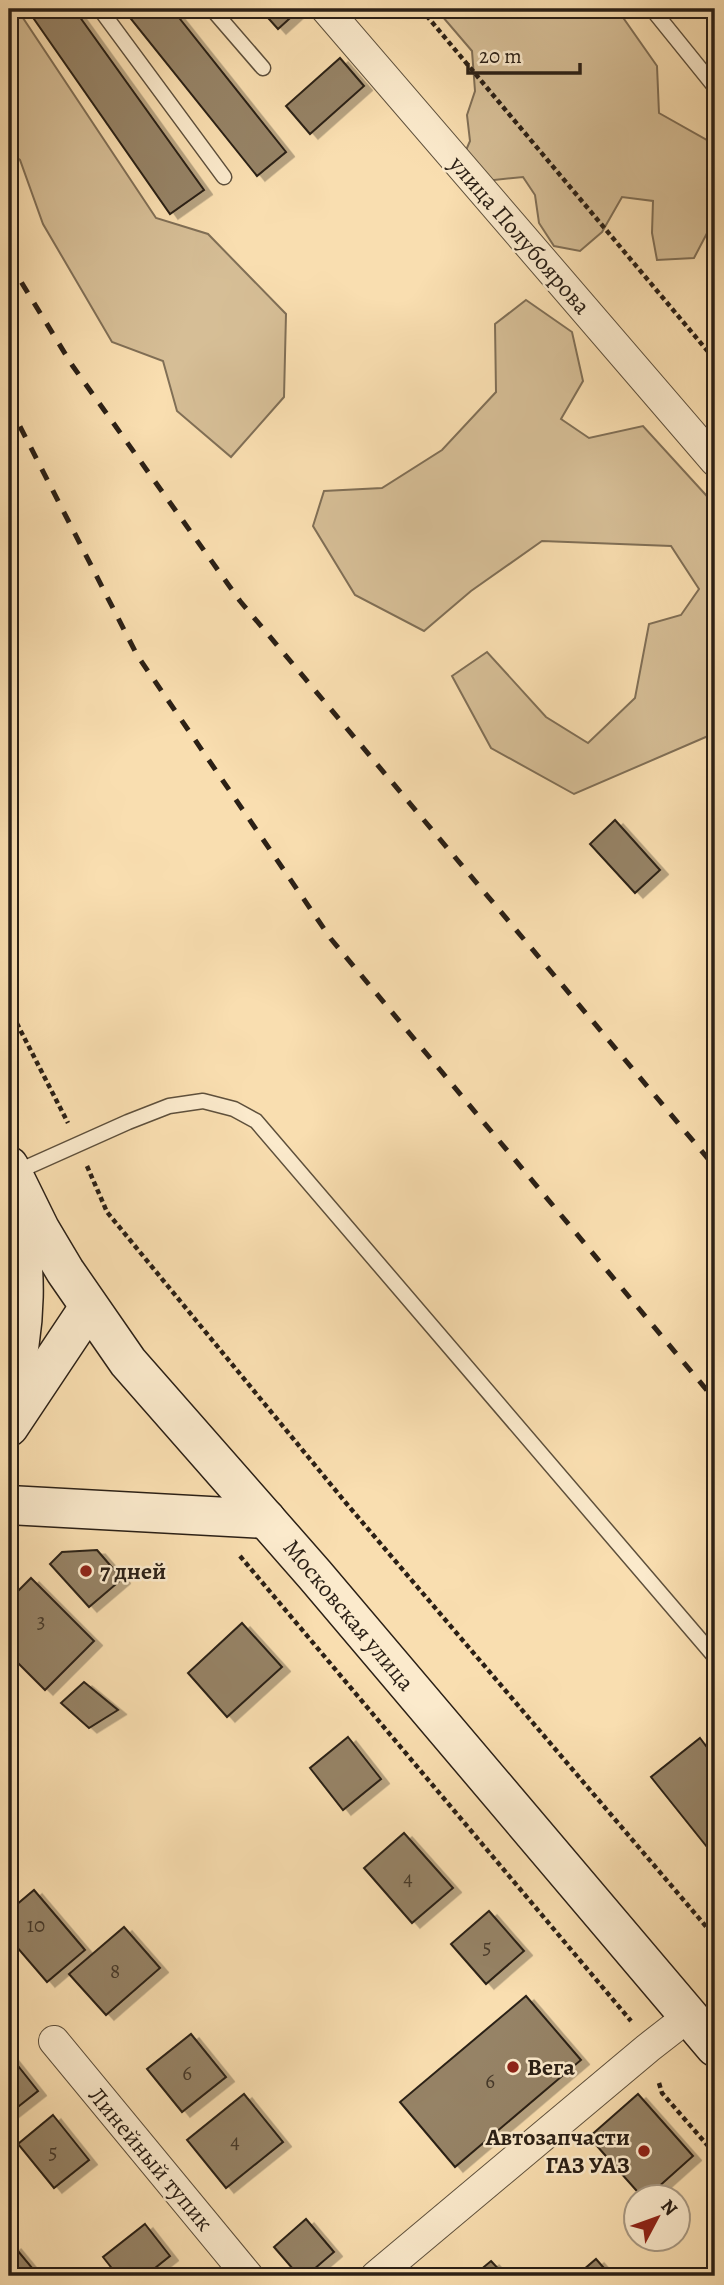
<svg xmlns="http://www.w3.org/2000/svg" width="724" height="2285" viewBox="0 0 724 2285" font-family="Alegreya,serif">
<defs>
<filter id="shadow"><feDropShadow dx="8" dy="4.5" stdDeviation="0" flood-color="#0004"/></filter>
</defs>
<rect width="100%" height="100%" fill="#f9deb0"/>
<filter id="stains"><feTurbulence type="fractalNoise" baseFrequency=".00286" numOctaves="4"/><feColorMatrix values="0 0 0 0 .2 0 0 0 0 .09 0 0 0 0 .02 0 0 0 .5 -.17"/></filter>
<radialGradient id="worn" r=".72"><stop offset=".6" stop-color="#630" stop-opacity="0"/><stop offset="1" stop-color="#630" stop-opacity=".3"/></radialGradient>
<g fill="#d6be96" stroke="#806f56" stroke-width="2">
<path d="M9 9H17L156 218 208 234 286 314 284 397 231 457 177 411 163 361 112 342 43 224 20 160 9 152Z"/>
<path d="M436 9H617L657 66 659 113 712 143 715 164V218L694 258 657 260 652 233 653 201 622 197 602 232 580 251 554 246 539 223 535 195 523 177 485 181 463 157 470 141 467 115 475 91 472 51Z"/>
<path d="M526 300 572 332 583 381 561 419 589 438 643 426 715 505V733L574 794 491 748 452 676 487 652 546 717 588 743 635 698 649 624 681 615 699 589 671 546 542 541 471 591 424 631 355 595 313 526 324 491 382 488 442 450 496 392 495 324Z"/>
</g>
<g fill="#968366" stroke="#2b2016" stroke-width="2" filter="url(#shadow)">
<path d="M27 9H74L204 190 170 214Z"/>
<path d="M123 9H172L286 152 257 176Z"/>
<path d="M260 9H298L299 10 278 29Z"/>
<path d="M340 58 364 86 310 134 286 106Z"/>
<path d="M615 820 660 870 635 893 590 844Z"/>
<path d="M97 1550 122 1579 89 1607 50 1564 62 1552Z"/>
<path d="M31 1578 94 1641 45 1690 9 1654V1600Z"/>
<path d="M242 1623 282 1667 227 1717 188 1673Z"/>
<path d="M84 1682 118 1710 89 1728 61 1703Z"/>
<path d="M348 1737 381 1779 343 1810 310 1768Z"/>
<path d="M700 1738 715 1758V1857L651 1777Z"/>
<path d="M404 1833 453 1888 412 1923 364 1868Z"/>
<path d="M34 1890 85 1950 47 1982 9 1938V1911Z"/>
<path d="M489 1911 524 1951 486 1984 451 1944Z"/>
<path d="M124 1927 160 1968 106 2015 69 1974Z"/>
<path d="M526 1996 581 2060 455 2167 400 2102Z"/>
<path d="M191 2034 226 2077 182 2112 147 2069Z"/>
<path d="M11 2057 38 2091 9 2114V2059Z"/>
<path d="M244 2094 283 2142 226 2188 187 2140Z"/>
<path d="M638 2094 693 2156 646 2198H643L589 2137Z"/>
<path d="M53 2115 89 2160 54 2188 18 2144Z"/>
<path d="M306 2219 334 2252 306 2276H299L274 2247Z"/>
<path d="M145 2224 170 2256 145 2276H118L103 2257Z"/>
<path d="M13 2245 33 2269 24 2276H9V2248Z"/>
<path d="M596 2259 611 2276H576Z"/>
<path d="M491 2261 505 2276H473Z"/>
</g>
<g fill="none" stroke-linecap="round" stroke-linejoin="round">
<g stroke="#5e503c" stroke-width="17">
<g id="lane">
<path d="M100 9 224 177"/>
<path d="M212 9 263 68"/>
<path d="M652 9 715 87"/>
<path d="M14 1173 128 1122 169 1106 203 1101 234 1109 256 1121 715 1657"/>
</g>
</g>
<g stroke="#5e503c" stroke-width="32">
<g id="street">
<path d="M326 9 715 461"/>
<path d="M54 2041 248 2276"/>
<path d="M376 2276 648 2048 689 2016"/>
</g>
</g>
<g stroke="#2b2016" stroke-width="41">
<g id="secondary">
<path d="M9 1166 40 1229 65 1271 128 1362 315 1575 715 2047"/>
<path d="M9 1394C27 1328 29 1266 12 1199"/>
<path d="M9 1427 89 1307"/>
<path d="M9 1505 266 1519"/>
</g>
</g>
<g stroke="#2b2016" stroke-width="4.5" stroke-dasharray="5 3.5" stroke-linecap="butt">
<path d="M421 9 715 360"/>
<path d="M9 1008 68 1123"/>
<path d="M87 1166 107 1212 346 1503 715 1937"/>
<path d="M240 1556 631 2021"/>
<path d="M659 2083 662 2093 715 2154"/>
</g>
<use href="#lane" stroke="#fbeacc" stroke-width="14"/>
<use href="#street" stroke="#fbeacc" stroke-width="30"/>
<use href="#secondary" stroke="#fbeacc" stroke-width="38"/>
<g stroke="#2b2016" stroke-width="5" stroke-dasharray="12 12" stroke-linecap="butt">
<path d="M9 262 72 365 240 601 715 1167"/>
<path d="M9 405 137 655 331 939 715 1400"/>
</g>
</g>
<g fill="#8f2418" stroke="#fbeacc" stroke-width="2.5">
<circle cx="86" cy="1571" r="7"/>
<circle cx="513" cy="2067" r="7"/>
<circle cx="644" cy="2151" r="7"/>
</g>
<g text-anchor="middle" stroke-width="5" stroke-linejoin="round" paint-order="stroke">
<g font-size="21" fill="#46392a">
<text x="41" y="1628">3</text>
<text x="408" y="1885">4</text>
<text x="36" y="1932">10</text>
<text x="487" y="1954">5</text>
<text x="115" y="1978">8</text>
<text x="187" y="2080">6</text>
<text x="490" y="2088">6</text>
<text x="235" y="2148">4</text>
<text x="53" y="2159">5</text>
</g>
<g font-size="24" fill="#2b2016" stroke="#fbeacc">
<text transform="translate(520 235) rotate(49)" y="8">улица Полубоярова</text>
<text transform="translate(349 1615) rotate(50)" y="8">Московская улица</text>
<text transform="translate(151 2159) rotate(50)" y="8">Линейный тупик</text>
</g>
<g font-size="24" font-weight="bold" fill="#2b2016" stroke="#fbeacc" text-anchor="start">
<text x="100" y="1579">7 дней</text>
<text x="527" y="2075">Вега</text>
<text x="630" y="2145" text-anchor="end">Автозапчасти<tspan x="630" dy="28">ГАЗ УАЗ</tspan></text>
</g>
</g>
<rect width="724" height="2285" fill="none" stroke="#f9deb0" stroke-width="35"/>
<rect x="10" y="10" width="703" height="2264" fill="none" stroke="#2b2016" stroke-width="3.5"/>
<rect x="18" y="18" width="689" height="2250" fill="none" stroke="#2b2016" stroke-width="2"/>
<g transform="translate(657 2218) rotate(49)"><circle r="33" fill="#fbeacc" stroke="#a89983" stroke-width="2"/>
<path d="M0-5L12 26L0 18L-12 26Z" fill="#8f2418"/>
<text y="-10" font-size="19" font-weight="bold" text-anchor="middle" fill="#2b2016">N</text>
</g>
<path d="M468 63v10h112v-10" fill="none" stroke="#2b2016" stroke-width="3.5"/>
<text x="479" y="63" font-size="21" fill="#2b2016" stroke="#fbeacc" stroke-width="5" paint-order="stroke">20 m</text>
<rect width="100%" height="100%" filter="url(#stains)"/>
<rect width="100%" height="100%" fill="url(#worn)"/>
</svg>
